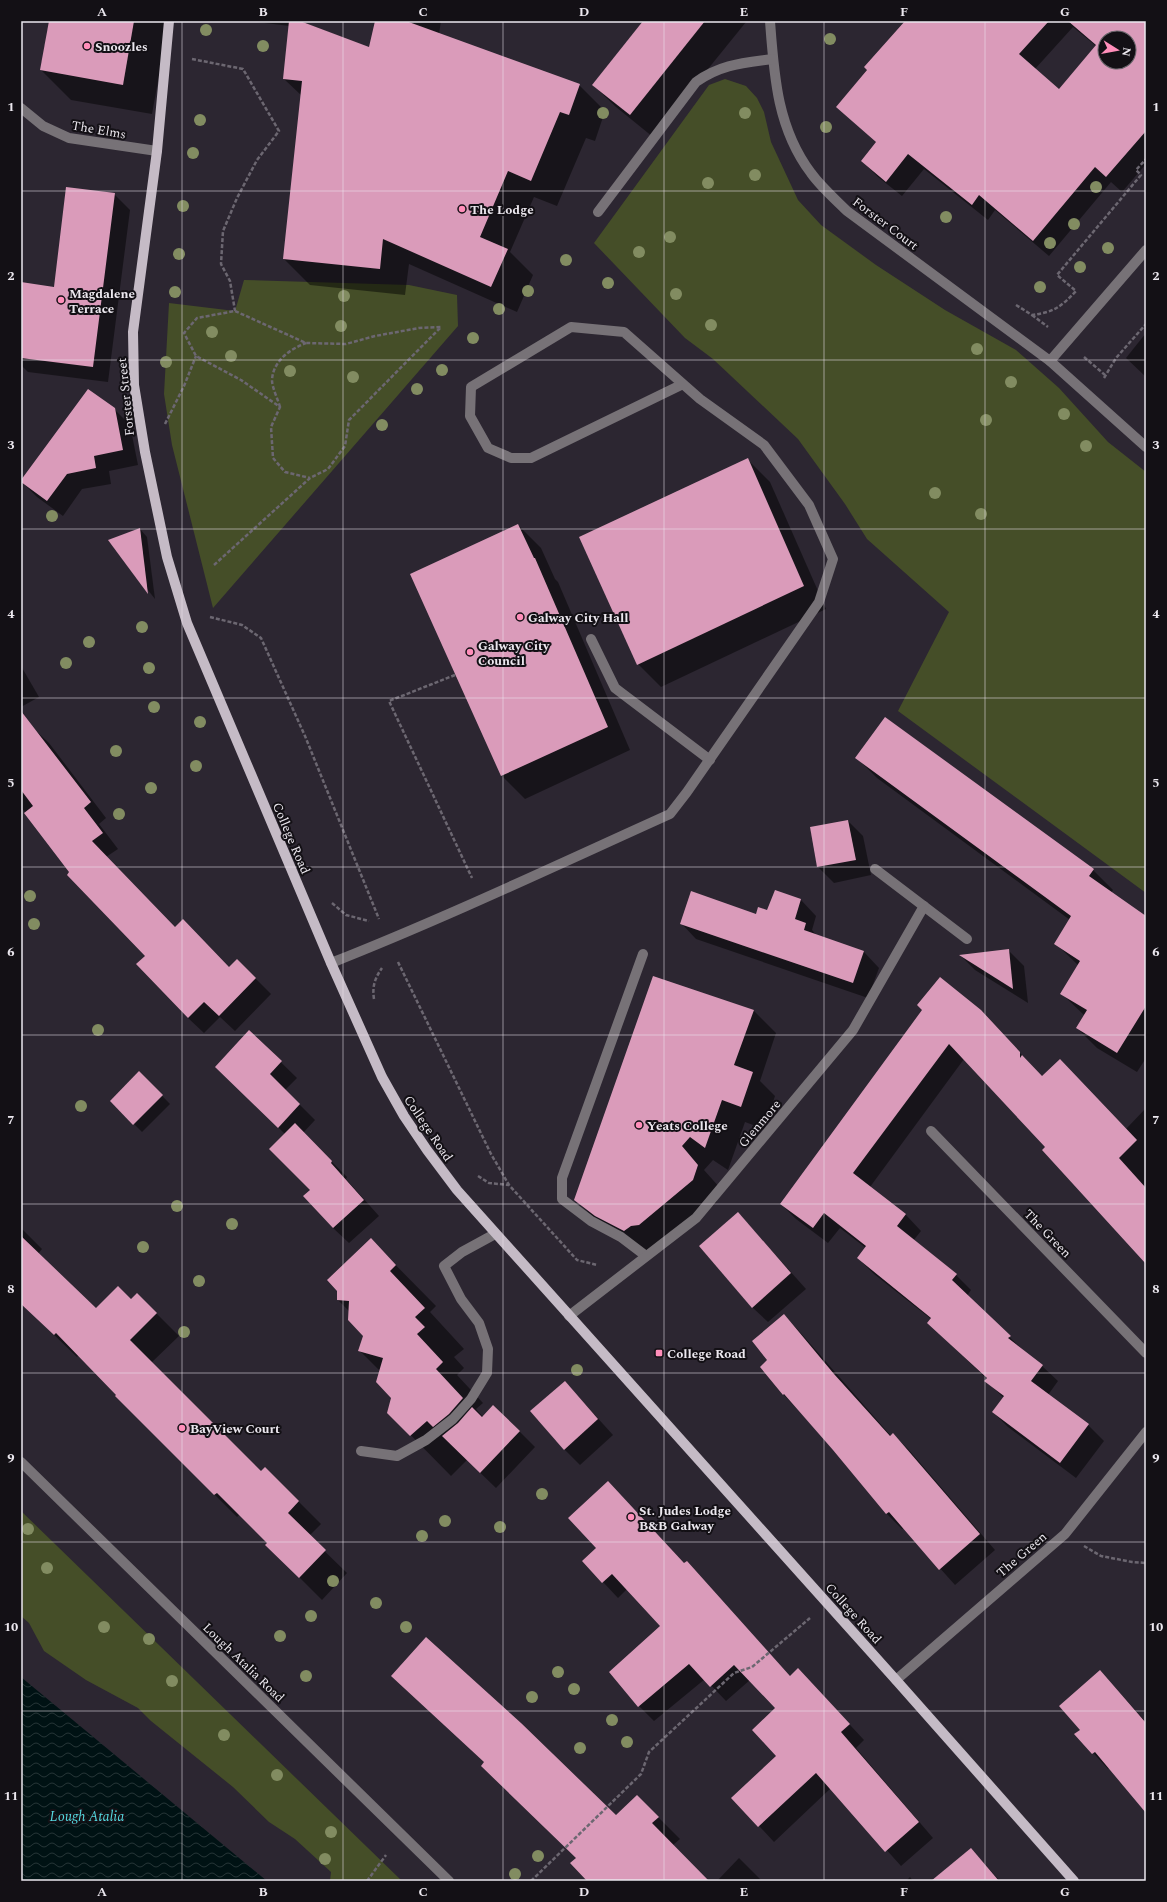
<svg xmlns="http://www.w3.org/2000/svg" width="1167" height="1902" viewBox="0 0 1167 1902" font-family="Spectral,serif">
<defs>
<pattern id="water-waves" width="16" height="10" patternUnits="userSpaceOnUse"><rect width="16" height="10" fill="#001214"/><path d="M0 5q4-4 8 0t8 0" fill="none" stroke="#253436"/></pattern>
</defs>
<rect width="100%" height="100%" fill="#2c2631"/>
<g fill="#454e28">
<path d="M725 79 746 86 757 98 764 112 771 142 798 200 821 225 876 265 945 310 1016 350 1059 388 1108 442 1146 472V893L898 711 949 612 867 539 845 504 798 439 713 359 685 338 594 243 709 85Z"/>
<path d="M244 280 409 285 457 295 458 326 213 608 172 445 164 394 169 303 235 311Z"/>
<path d="M21 1511 402 1881H330L331 1872 295 1839 269 1822 233 1787 151 1721 138 1708 86 1680 44 1651 29 1623 21 1616Z"/>
</g>
<path fill="url(#water-waves)" d="M21 1677 267 1881H21Z"/>
<g fill="#0007" fill-rule="evenodd">
<path d="M50 21H169L152 114 71 100 41 70Z"/>
<path d="M248 21H300L370 48 376 21H441L439 34 579 85 605 111 595 141 586 138 557 206 534 197 510 252 533 275 517 312 409 264 405 295 310 285 284 259 302 96 284 79 290 26Z"/>
<path d="M644 21 746 22 653 137 616 107 593 85Z"/>
<path d="M906 21H1144L1146 22V164L1122 192 1111 182 1049 256 995 210 988 220 924 169 902 196 878 177 862 161 877 143 837 107ZM1073 27 1096 46 1059 90 1035 69ZM1105 38H1129V62H1105Z"/>
<path d="M114 194 130 210 108 382 28 372 21 365V286L55 288Z"/>
<path d="M1146 333V377L1126 358Z"/>
<path d="M114 409 130 425 138 465 109 471 111 484 82 489 63 516 37 497 21 481Z"/>
<path d="M747 459 770 482 826 609 661 687 638 664Z"/>
<path d="M518 525 541 548 555 579 558 582 630 750 525 799 502 776 411 574Z"/>
<path d="M140 529 147 537 155 599 109 541Z"/>
<path d="M21 666 39 697 21 707Z"/>
<path d="M33 728 49 743 106 818 99 824 118 849 106 857 175 928 230 968 255 978 271 994 235 1031 220 1017 204 1033 188 1018 147 956 71 872 21 807V737Z"/>
<path d="M857 758 1093 870 1113 890 1111 893 1146 917V1058L1137 1072 1097 1048 1077 1028 1085 1016 1062 994 1078 965 1056 944 1070 920 877 778Z"/>
<path d="M848 821 863 836 871 875 834 883 818 867 811 828Z"/>
<path d="M775 891 801 900 816 916 812 930 817 936 864 952 879 968 868 998 696 939 681 923 756 915 768 911Z"/>
<path d="M1008 950 1024 966 1028 1003 975 970 961 956Z"/>
<path d="M753 1010 776 1033 760 1081 775 1096 764 1129 745 1122 728 1170 713 1160 704 1170 721 1189 716 1203 662 1248 648 1254 599 1223 576 1200Z"/>
<path d="M923 1011 996 1027 1042 1077 1126 1129 1146 1108V1263L1046 1147 964 1059 870 1187 906 1215 921 1231 913 1241 956 1275 971 1290 967 1296 1025 1352 1042 1366 1058 1381 1048 1395 1088 1425 1104 1441 1076 1478 1008 1427 993 1412 1004 1398 986 1381 987 1379 944 1338 931 1319 874 1274 858 1258 866 1248 840 1228 828 1243 796 1219 781 1204Z"/>
<path d="M249 1031 297 1078 285 1090 315 1120 303 1133 347 1177 346 1179 379 1216 349 1243 333 1228 311 1191 285 1134 232 1082Z"/>
<path d="M139 1072 170 1104 142 1132 111 1101Z"/>
<path d="M738 1213 806 1289 768 1322 752 1307Z"/>
<path d="M21 1228 42 1249 38 1254 96 1309 131 1300 137 1294 179 1336 151 1363 261 1472 265 1468 321 1524 309 1536 347 1573 322 1600 267 1545 269 1543 240 1514 237 1517 116 1396 118 1395 79 1355 77 1357 21 1303Z"/>
<path d="M371 1240 436 1306 430 1312 464 1349 454 1357 464 1368 457 1375 483 1403 476 1409 483 1417 494 1406 535 1447 496 1488 467 1460 451 1476 388 1412 392 1398 380 1371 359 1350 364 1335 349 1311 338 1300Z"/>
<path d="M784 1315 799 1331 891 1436 893 1434 909 1450 995 1550 955 1585 904 1528 902 1529 887 1514 834 1449 783 1394 769 1360Z"/>
<path d="M565 1382 613 1435 580 1465 564 1449Z"/>
<path d="M608 1482 790 1676 813 1685 864 1740 856 1748 933 1838 901 1866 831 1788 774 1842 733 1798 778 1756 776 1708 750 1680 726 1701 705 1679 654 1721 639 1706 662 1626 627 1589 618 1598 603 1582 598 1548Z"/>
<path d="M1100 1671 1146 1722V1811L1110 1768 1108 1769 1076 1734 1081 1730Z"/>
<path d="M637 1796 680 1839 673 1845 708 1881H589L616 1816Z"/>
<path d="M971 1849 1000 1881H933Z"/>
<path d="M739 1858 762 1881H717Z"/>
<path d="M910 1877 913 1881H906Z"/>
</g>
<g fill="#da9bba" fill-rule="evenodd">
<path d="M49 21H134L123 85 40 70Z"/>
<path d="M289 21H300L369 47 375 21H406L580 84 569 115 560 112 531 181 508 171 480 237 508 249 491 287 383 239 380 269 283 259 302 81 283 79Z"/>
<path d="M643 21H705L630 115 592 85Z"/>
<path d="M905 21H1049L1019 54 1059 89 1096 45 1068 21H1146V131L1106 177 1095 167 1033 241 979 195 972 205 908 154 886 182 861 161 876 142 836 107 867 70 864 67ZM1105 38H1129V62H1105Z"/>
<path d="M66 187 115 193 93 367 21 358V282L54 287Z"/>
<path d="M88 389 115 408 123 450 94 456 96 468 67 474 47 501 21 482V480Z"/>
<path d="M748 458 804 586 637 665 579 537Z"/>
<path d="M518 524 534 558H535L608 727 501 776 410 574Z"/>
<path d="M140 528 148 594 108 540Z"/>
<path d="M21 711 91 802 84 808 103 833 92 841 175 927 183 919 229 967 237 959 256 978 219 1016 204 1002 188 1018 136 964 145 956 67 875 69 872 24 813 33 806 21 790Z"/>
<path d="M885 717 1094 869 1089 876 1146 916V1006L1117 1053 1076 1028 1087 1010 1060 994 1080 961 1054 944 1071 916 855 758Z"/>
<path d="M848 820 856 860 817 867 810 827Z"/>
<path d="M775 890 801 899 795 919 806 923 804 930 864 951 853 983 680 924 691 891 756 914 758 907 767 910Z"/>
<path d="M1009 949 1013 989 959 955Z"/>
<path d="M653 976 754 1010 734 1065 753 1072 741 1107 722 1100 705 1148 690 1137 682 1146 698 1165 693 1180 639 1225 631 1226 624 1231 595 1216 574 1200Z"/>
<path d="M940 977 981 1010 1020 1052V1058L1022 1055 1042 1076 1060 1059 1137 1140 1119 1158 1146 1188V1264L1042 1150 1045 1147 949 1044 853 1173 906 1214 897 1226 957 1274 952 1280 1011 1336 1008 1338 1043 1365 1031 1381 1089 1424 1060 1463 992 1412 1004 1396 984 1381 987 1378 927 1323 931 1318 857 1258 866 1246 824 1213 813 1228 780 1204 922 1010 917 1005Z"/>
<path d="M249 1030 282 1061 270 1074 300 1104 278 1128 215 1067Z"/>
<path d="M139 1071 163 1095 133 1125 110 1101Z"/>
<path d="M295 1123 332 1161 331 1163 364 1200 333 1228 303 1196 310 1190 269 1149Z"/>
<path d="M738 1212 791 1273 752 1308 699 1246Z"/>
<path d="M21 1236 96 1308 118 1286 131 1299 137 1293 157 1313 130 1340 261 1471 265 1467 299 1501 288 1513 326 1550 299 1578 265 1545 267 1543 217 1493 214 1495 115 1396 116 1395 56 1333 54 1335 21 1304Z"/>
<path d="M371 1238 396 1265 390 1271 425 1308 415 1317 425 1327 417 1334 443 1362 436 1369 463 1398 449 1414 433 1427 427 1421 410 1436 387 1413 391 1398 376 1382 383 1358 358 1351 363 1336 348 1320 349 1301 337 1300V1291L327 1280Z"/>
<path d="M784 1314 834 1374 890 1436 893 1433 980 1534 939 1570 889 1512 886 1514 833 1450 784 1394 783 1395 760 1367 767 1360 752 1341Z"/>
<path d="M565 1381 598 1419 564 1450 530 1411Z"/>
<path d="M493 1405 520 1431 480 1473 442 1436 458 1423 472 1407 482 1417Z"/>
<path d="M608 1481 684 1563 687 1561 790 1676 798 1668 850 1724 841 1732 919 1822 885 1852 816 1773 758 1827 731 1798 776 1756 752 1730 775 1708 734 1665 710 1687 689 1664 638 1707 609 1672 660 1626 612 1574 602 1583 582 1561 596 1548 568 1518Z"/>
<path d="M426 1637 521 1723 616 1815 637 1795 659 1817 652 1823 709 1881H587L570 1863 576 1858 481 1766 484 1762 391 1676Z"/>
<path d="M1100 1670 1146 1723V1813L1095 1752 1092 1754 1074 1734 1080 1730 1059 1706Z"/>
<path d="M971 1848 999 1881H931Z"/>
</g>
<g fill="none" stroke-linecap="round" stroke-linejoin="round">
<g stroke="#6c6771" stroke-width="2.5" stroke-dasharray="4 2" stroke-linecap="butt">
<path d="M192 59 243 69 279 131 257 160 237 198 223 231 221 264 230 281 235 311"/>
<path d="M1016 305 1032 315C1054 312 1061 307 1076 291L1057 275 1141 175 1136 170 1146 159"/>
<path d="M1032 315 1048 327"/>
<path d="M1084 357 1105 375"/>
<path d="M1104 378 1116 358 1146 324"/>
<path d="M280 407C278 399 272 388 272 380 273 361 290 349 306 343"/>
<path d="M165 424 184 386 196 356"/>
<path d="M214 565 310 478 328 469 345 446 349 420 441 327 419 328 375 336 346 344 306 343 235 311 197 318 184 333 196 356 241 380 280 407 271 427 273 458 285 472 310 478"/>
<path d="M210 617 242 625 261 638 305 736 379 919"/>
<path d="M455 675 389 701 472 878"/>
<path d="M332 903 346 915 369 921"/>
<path d="M398 962 491 1154 509 1185"/>
<path d="M374 999C372 986 375 978 382 968"/>
<path d="M478 1176 489 1183 509 1185 577 1260 597 1265"/>
<path d="M1084 1546 1101 1556 1132 1562 1146 1563"/>
<path d="M367 1881 386 1855"/>
<path d="M531 1881 641 1774 649 1752 734 1673 752 1667 810 1618"/>
</g>
<g stroke="#777277" stroke-width="10">
<path d="M770 21C774 75 777 128 811 173 821 187 835 199 847 211L1050 361 1146 447"/>
<path d="M21 108 43 126 69 138 157 151"/>
<path d="M598 212 696 82C721 64 744 63 773 59"/>
<path d="M1050 361 1146 250"/>
<path d="M591 639 615 688 710 760"/>
<path d="M875 869 967 939"/>
<path d="M643 954 562 1178V1199L591 1221 621 1237 646 1256"/>
<path d="M331 963C445 918 557 865 670 814L687 792 819 602 833 559 809 505 764 445 700 399 624 332 571 327 471 387 470 416 488 448 511 458H531L683 384"/>
<path d="M931 1131 1146 1353"/>
<path d="M569 1316 696 1218 853 1030 924 906"/>
<path d="M361 1451 397 1456 426 1440 453 1419 471 1399 487 1373 488 1349 479 1323 461 1299 444 1266 462 1252 495 1234"/>
<path d="M21 1462 449 1881"/>
<path d="M896 1680 1065 1534 1146 1432"/>
</g>
<path stroke="#c5bbc6" stroke-width="10" d="M169 21 157 151 133 332 134 385 145 452 167 557 187 623 331 963 382 1077 404 1116 427 1150 457 1190 896 1680 1074 1881"/>
</g>
<g fill="#828c61">
<circle cx="206" cy="30" r="6"/>
<circle cx="830" cy="39" r="6"/>
<circle cx="263" cy="46" r="6"/>
<circle cx="603" cy="113" r="6"/>
<circle cx="745" cy="113" r="6"/>
<circle cx="200" cy="120" r="6"/>
<circle cx="826" cy="127" r="6"/>
<circle cx="193" cy="153" r="6"/>
<circle cx="755" cy="175" r="6"/>
<circle cx="708" cy="183" r="6"/>
<circle cx="1096" cy="187" r="6"/>
<circle cx="183" cy="206" r="6"/>
<circle cx="946" cy="217" r="6"/>
<circle cx="1074" cy="224" r="6"/>
<circle cx="670" cy="237" r="6"/>
<circle cx="1050" cy="243" r="6"/>
<circle cx="1108" cy="248" r="6"/>
<circle cx="639" cy="252" r="6"/>
<circle cx="179" cy="254" r="6"/>
<circle cx="566" cy="260" r="6"/>
<circle cx="1080" cy="267" r="6"/>
<circle cx="608" cy="283" r="6"/>
<circle cx="1040" cy="287" r="6"/>
<circle cx="528" cy="291" r="6"/>
<circle cx="175" cy="292" r="6"/>
<circle cx="676" cy="294" r="6"/>
<circle cx="344" cy="296" r="6"/>
<circle cx="499" cy="309" r="6"/>
<circle cx="711" cy="325" r="6"/>
<circle cx="341" cy="326" r="6"/>
<circle cx="212" cy="332" r="6"/>
<circle cx="473" cy="338" r="6"/>
<circle cx="977" cy="349" r="6"/>
<circle cx="231" cy="356" r="6"/>
<circle cx="166" cy="362" r="6"/>
<circle cx="442" cy="370" r="6"/>
<circle cx="290" cy="371" r="6"/>
<circle cx="353" cy="377" r="6"/>
<circle cx="1011" cy="382" r="6"/>
<circle cx="417" cy="389" r="6"/>
<circle cx="1064" cy="414" r="6"/>
<circle cx="986" cy="420" r="6"/>
<circle cx="382" cy="425" r="6"/>
<circle cx="1086" cy="446" r="6"/>
<circle cx="935" cy="493" r="6"/>
<circle cx="981" cy="514" r="6"/>
<circle cx="52" cy="516" r="6"/>
<circle cx="142" cy="627" r="6"/>
<circle cx="89" cy="642" r="6"/>
<circle cx="66" cy="663" r="6"/>
<circle cx="149" cy="668" r="6"/>
<circle cx="154" cy="707" r="6"/>
<circle cx="200" cy="722" r="6"/>
<circle cx="116" cy="751" r="6"/>
<circle cx="196" cy="766" r="6"/>
<circle cx="151" cy="788" r="6"/>
<circle cx="119" cy="814" r="6"/>
<circle cx="30" cy="896" r="6"/>
<circle cx="34" cy="924" r="6"/>
<circle cx="98" cy="1030" r="6"/>
<circle cx="81" cy="1106" r="6"/>
<circle cx="177" cy="1206" r="6"/>
<circle cx="232" cy="1224" r="6"/>
<circle cx="143" cy="1247" r="6"/>
<circle cx="199" cy="1281" r="6"/>
<circle cx="184" cy="1332" r="6"/>
<circle cx="577" cy="1370" r="6"/>
<circle cx="542" cy="1494" r="6"/>
<circle cx="445" cy="1521" r="6"/>
<circle cx="500" cy="1527" r="6"/>
<circle cx="28" cy="1529" r="6"/>
<circle cx="422" cy="1536" r="6"/>
<circle cx="47" cy="1568" r="6"/>
<circle cx="333" cy="1581" r="6"/>
<circle cx="376" cy="1603" r="6"/>
<circle cx="311" cy="1616" r="6"/>
<circle cx="104" cy="1627" r="6"/>
<circle cx="406" cy="1627" r="6"/>
<circle cx="280" cy="1636" r="6"/>
<circle cx="149" cy="1639" r="6"/>
<circle cx="558" cy="1672" r="6"/>
<circle cx="306" cy="1676" r="6"/>
<circle cx="172" cy="1681" r="6"/>
<circle cx="574" cy="1689" r="6"/>
<circle cx="532" cy="1697" r="6"/>
<circle cx="612" cy="1720" r="6"/>
<circle cx="224" cy="1735" r="6"/>
<circle cx="627" cy="1742" r="6"/>
<circle cx="580" cy="1748" r="6"/>
<circle cx="277" cy="1775" r="6"/>
<circle cx="331" cy="1832" r="6"/>
<circle cx="538" cy="1856" r="6"/>
<circle cx="325" cy="1859" r="6"/>
<circle cx="515" cy="1874" r="6"/>
</g>
<path fill="none" stroke="#ece8ef" stroke-width="1" stroke-opacity="0.55" d="M182 21V1881M343 21V1881M503 21V1881M664 21V1881M824 21V1881M985 21V1881M21 191H1146M21 360H1146M21 529H1146M21 698H1146M21 867H1146M21 1035H1146M21 1204H1146M21 1373H1146M21 1542H1146M21 1711H1146"/>
<g fill="#ff8eba" stroke="#131015" stroke-width="1.5">
<circle cx="87" cy="46" r="4"/>
<circle cx="462" cy="209" r="4"/>
<circle cx="61" cy="300" r="4"/>
<circle cx="520" cy="617" r="4"/>
<circle cx="470" cy="652" r="4"/>
<circle cx="639" cy="1125" r="4"/>
<rect x="655" y="1349" width="8" height="8" rx="2"/>
<circle cx="182" cy="1428" r="4"/>
<circle cx="631" cy="1517" r="4"/>
</g>
<g text-anchor="middle" stroke-width="4" stroke-linejoin="round" paint-order="stroke">
<g font-size="13" font-weight="bold" fill="#ece8ef" stroke="#131015" text-anchor="start">
<text x="95" y="51">Snoozles</text>
<text x="470" y="214">The Lodge</text>
<text x="69" y="298">Magdalene<tspan x="69" dy="15">Terrace</tspan></text>
<text x="528" y="622">Galway City Hall</text>
<text x="478" y="650">Galway City<tspan x="478" dy="15">Council</tspan></text>
<text x="647" y="1130">Yeats College</text>
<text x="667" y="1358">College Road</text>
<text x="190" y="1433">BayView Court</text>
<text x="639" y="1515">St. Judes Lodge<tspan x="639" dy="15">B&amp;B Galway</tspan></text>
</g>
<g font-size="13" fill="#ece8ef" stroke="#131015">
<text transform="translate(99 129) rotate(10)" y="5">The Elms</text>
<text transform="translate(886 223) rotate(37)" y="5">Forster Court</text>
<text transform="translate(125 397) rotate(-96)" y="5">Forster Street</text>
<text transform="translate(292 838) rotate(67)" y="5">College Road</text>
<text transform="translate(759 1123) rotate(-50)" y="5">Glenmore</text>
<text transform="translate(429 1128) rotate(56)" y="5">College Road</text>
<text transform="translate(1048 1233) rotate(46)" y="5">The Green</text>
<text transform="translate(1021 1554) rotate(-41)" y="5">The Green</text>
<text transform="translate(854 1613) rotate(48)" y="5">College Road</text>
<text transform="translate(244 1662) rotate(44)" y="5">Lough Atalia Road</text>
</g>
<g font-size="14" font-style="italic" fill="#55d9e1" stroke="#131015">
<text x="87" y="1821">Lough Atalia</text>
</g>
</g>
<rect width="1167" height="1902" fill="none" stroke="#131015" stroke-width="44"/>
<g transform="translate(1117 50) rotate(101)"><circle r="19" fill="#131015" stroke="#6a666c"/>
<path d="M0-3L7 15L0 10L-7 15Z" fill="#ff8eba"/>
<text y="-6" font-size="11" font-weight="bold" text-anchor="middle" fill="#ece8ef">N</text>
</g>
<rect x="22" y="22" width="1123" height="1858" fill="none" stroke="#ece8ef" stroke-width="1.5"/>
<g font-size="13" text-anchor="middle" font-weight="bold" fill="#ece8ef">
<text x="102" y="16">A</text>
<text x="263" y="16">B</text>
<text x="423" y="16">C</text>
<text x="584" y="16">D</text>
<text x="744" y="16">E</text>
<text x="904" y="16">F</text>
<text x="1065" y="16">G</text>
<text x="11" y="111">1</text>
<text x="1156" y="111">1</text>
<text x="11" y="280">2</text>
<text x="1156" y="280">2</text>
<text x="11" y="449">3</text>
<text x="1156" y="449">3</text>
<text x="11" y="618">4</text>
<text x="1156" y="618">4</text>
<text x="11" y="787">5</text>
<text x="1156" y="787">5</text>
<text x="11" y="956">6</text>
<text x="1156" y="956">6</text>
<text x="11" y="1124">7</text>
<text x="1156" y="1124">7</text>
<text x="11" y="1293">8</text>
<text x="1156" y="1293">8</text>
<text x="11" y="1462">9</text>
<text x="1156" y="1462">9</text>
<text x="11" y="1631">10</text>
<text x="1156" y="1631">10</text>
<text x="11" y="1800">11</text>
<text x="1156" y="1800">11</text>
<text x="102" y="1896">A</text>
<text x="263" y="1896">B</text>
<text x="423" y="1896">C</text>
<text x="584" y="1896">D</text>
<text x="744" y="1896">E</text>
<text x="904" y="1896">F</text>
<text x="1065" y="1896">G</text>
</g>
</svg>
